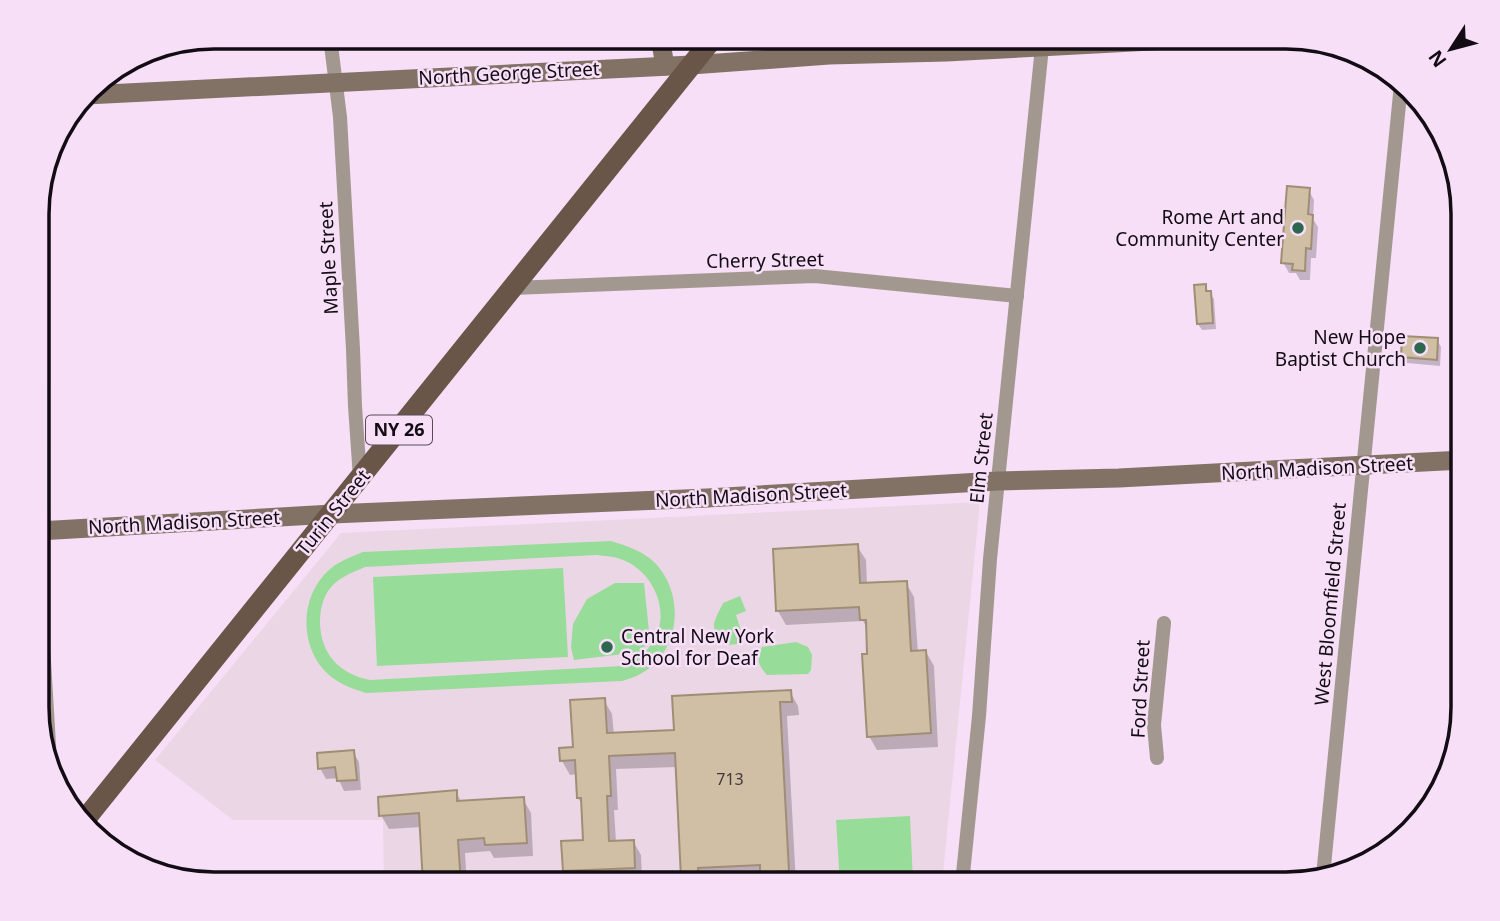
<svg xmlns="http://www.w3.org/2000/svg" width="1500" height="921" viewBox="0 0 1500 921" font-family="'Noto Sans',sans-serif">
<rect width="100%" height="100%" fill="#f6dff7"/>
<path fill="#ebd6e5" d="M980 502 942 884H384L383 820H233L155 760 341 533Z"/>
<g fill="#98dc99" fill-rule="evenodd">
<path d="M611 541C627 546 643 551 655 563 685 594 681 651 642 673 636 677 628 679 622 681L366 693C350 688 334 682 323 669 299 641 301 595 329 570 339 561 351 557 363 552ZM596 555C605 556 614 556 623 560 649 570 666 601 659 628 657 636 651 646 645 652 639 659 630 662 622 666L370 680C340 674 321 655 320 623 320 611 322 601 328 591 337 578 351 573 365 567Z"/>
<path d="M563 568 568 657 377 666 373 577Z"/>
<path d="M615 583H644L650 641 640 652 574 660 571 647 573 624 587 599Z"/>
<path d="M740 596 746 611 736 615 744 640C731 650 714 644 714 626 714 619 720 610 723 603Z"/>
<path d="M796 642 808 647 812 655 811 670 808 674 767 675C758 665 756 659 762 647Z"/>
<path d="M910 816 913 882 840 884 836 820Z"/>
</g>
<g fill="#0003">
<path d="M1308 189 1314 200 1313 219 1318 227 1316 258H1311L1310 280H1300L1296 273H1289L1283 262Z"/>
<path d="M1205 286 1214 299 1216 329 1202 330 1198 324Z"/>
<path d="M1437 340 1441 347 1440 366 1407 363 1403 357Z"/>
<path d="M857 546 866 560 867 585 906 583 914 597 918 653 926 652 934 666 938 747 877 750 869 736V656L868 630 863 621 786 625 778 611Z"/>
<path d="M790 692 798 706 799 715 787 716 796 884H769L766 879 687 884 683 877 677 767 616 769 618 810H614L616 842 633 841 641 855 642 882 572 884 565 871 585 841 583 805 578 798 577 774 570 775 562 761 575 748 604 700 612 714 614 735 676 732Z"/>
<path d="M353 752 359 762 361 790 344 791 338 778 326 779 320 768Z"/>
<path d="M456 792 462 803 523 799 531 813 533 856 494 858 490 851 465 853 467 884H425L422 827 389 829 381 815Z"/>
</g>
<g fill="#d1bfa5" stroke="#9f8e75" stroke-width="2">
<path d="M1287 186 1310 188 1308 214 1313 215 1311 249 1306 248 1305 271 1292 270 1293 264 1281 263Z"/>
<path d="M1206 284V291H1211L1213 323 1197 324 1194 285Z"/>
<path d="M1402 336 1438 338 1437 360 1401 357Z"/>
<path d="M858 544 860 583 907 581 911 651 926 650 931 733 867 737 862 654H867L866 620H860L859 607 776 611 773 549Z"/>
<path d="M791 690 792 702H780L789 871 760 873V865L698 868 699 877 681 878 675 753 609 756 611 796H607L609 841 634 840 635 868 563 871 561 841 583 840 581 798H577L575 760 560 761 559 748 573 747 570 700 605 698 607 733 674 730 672 696Z"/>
<path d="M354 750 357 780 337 781 335 767 318 769 317 753Z"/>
<path d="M457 790V801L524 797 527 843 485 845 484 838 458 840 461 884H423L419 813 379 816 378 797Z"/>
</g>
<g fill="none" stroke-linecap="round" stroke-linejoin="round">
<g stroke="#a3988f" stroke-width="14">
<path d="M330 37 340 117 353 349 355 406 360 478"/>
<path d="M513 288 815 276 1017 296"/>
<path d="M38 559 50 762"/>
<path d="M1157 758 1154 725 1164 623"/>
<path d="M1323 876 1401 84"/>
<path d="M962 884 979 716 990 559 1043 37"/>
</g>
<g stroke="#827165" stroke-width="19">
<path d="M660 37 665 66"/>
<path d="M86 95 691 65 829 55 946 52 1226 37"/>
<path d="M38 531 332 514 707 498 998 481 1119 478 1463 460"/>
</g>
<path stroke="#6a5648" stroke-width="21" d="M83 822 714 37"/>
</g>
<g fill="#2e674f" stroke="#f6dff7" stroke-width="2.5">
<circle cx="1298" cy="228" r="7"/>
<circle cx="1420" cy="348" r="7"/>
<circle cx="607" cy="647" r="7"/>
</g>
<g text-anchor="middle" stroke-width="5" stroke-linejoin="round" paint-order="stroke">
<g font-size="16" fill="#423938">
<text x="730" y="785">713</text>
</g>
<rect fill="#f6dff7" stroke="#574b58" stroke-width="2" x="366" y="415.5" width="66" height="29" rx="5"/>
<g font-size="18" font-weight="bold" fill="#130c14">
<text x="399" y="436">NY 26</text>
</g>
<g font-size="19" fill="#130c14" stroke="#f6dff7">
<text transform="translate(509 73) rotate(-3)" y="7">North George Street</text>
<text transform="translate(328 258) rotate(-93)" y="7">Maple Street</text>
<text transform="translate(765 260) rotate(-1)" y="7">Cherry Street</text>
<text transform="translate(981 458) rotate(-84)" y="7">Elm Street</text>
<text transform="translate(1317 468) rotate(-3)" y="7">North Madison Street</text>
<text transform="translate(751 495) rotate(-3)" y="7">North Madison Street</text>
<text transform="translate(333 512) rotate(-51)" y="7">Turin Street</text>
<text transform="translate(184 522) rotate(-3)" y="7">North Madison Street</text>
<text transform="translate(1330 604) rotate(-85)" y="7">West Bloomfield Street</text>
<text transform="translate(1140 689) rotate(-87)" y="7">Ford Street</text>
</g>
<g font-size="19" fill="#130c14" stroke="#f6dff7" text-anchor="end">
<text x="1284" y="224">Rome Art and<tspan x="1284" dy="22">Community Center</tspan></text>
<text x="1406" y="344">New Hope<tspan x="1406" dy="22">Baptist Church</tspan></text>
<text x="621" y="643" text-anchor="start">Central New York<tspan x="621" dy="22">School for Deaf</tspan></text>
</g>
</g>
<path d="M0 0H1500V921H0ZM214 49H1286A165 165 0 0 1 1451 214V707A165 165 0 0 1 1286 872H214A165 165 0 0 1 49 707V214A165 165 0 0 1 214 49Z" fill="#f6dff7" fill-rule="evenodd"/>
<path fill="none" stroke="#130c14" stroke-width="3.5" d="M214 49H1286A165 165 0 0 1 1451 214V707A165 165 0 0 1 1286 872H214A165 165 0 0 1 49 707V214A165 165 0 0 1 214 49Z"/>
<g transform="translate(1451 49) rotate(234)" stroke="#f6dff7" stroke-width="5" paint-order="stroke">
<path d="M0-5L12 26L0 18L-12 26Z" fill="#130c14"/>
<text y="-10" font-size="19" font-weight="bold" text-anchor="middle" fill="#130c14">N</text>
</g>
</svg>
